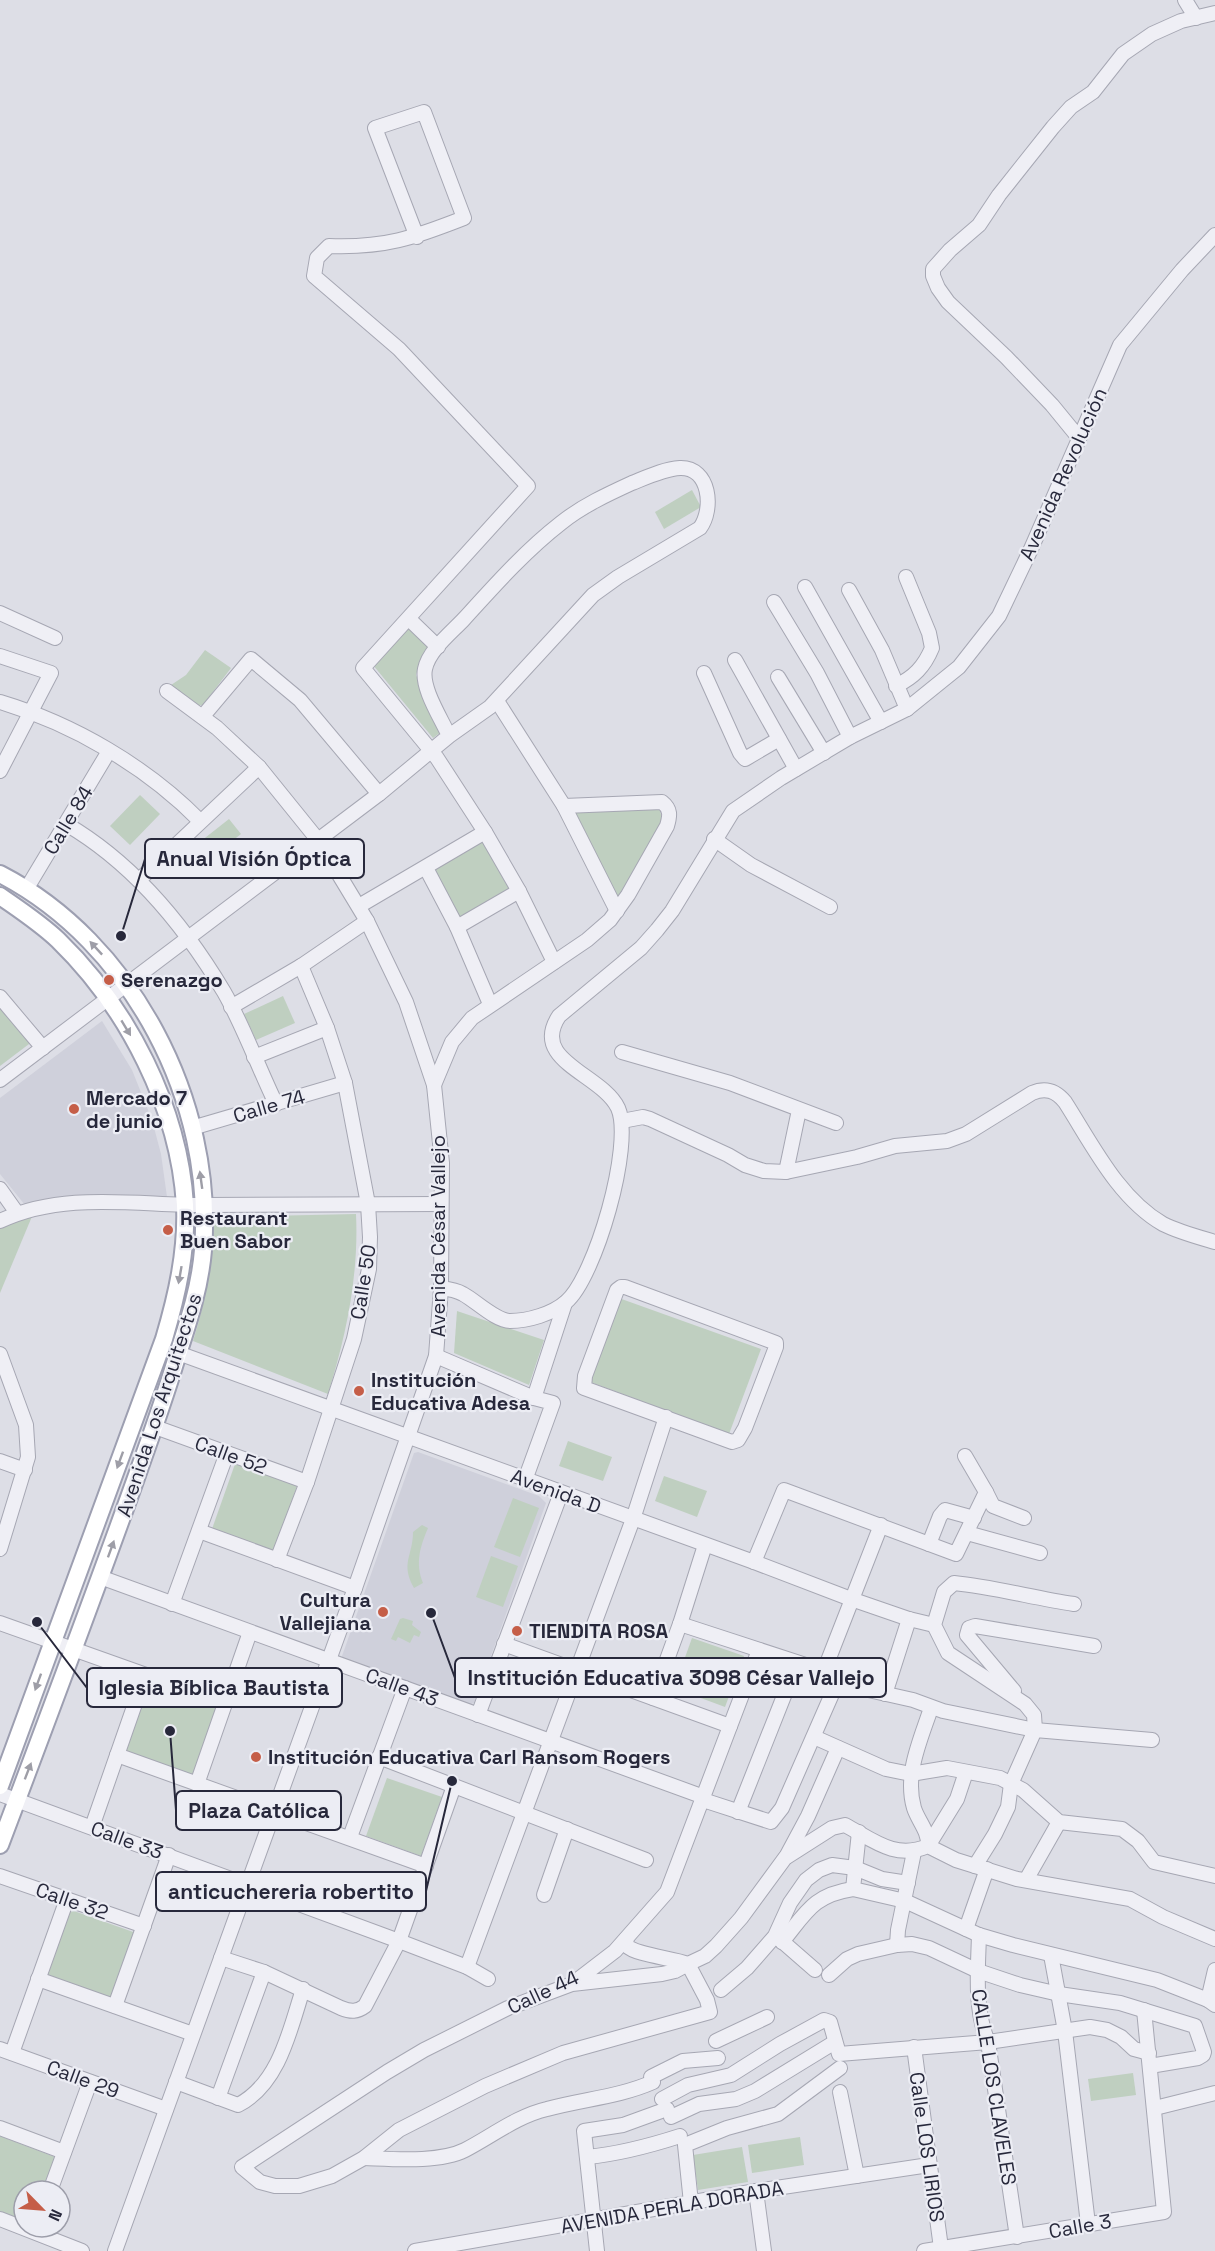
<svg xmlns="http://www.w3.org/2000/svg" width="1215" height="2251" viewBox="0 0 1215 2251" font-family="'Space Grotesk',sans-serif">
<rect width="100%" height="100%" fill="#dddee6"/>
<g fill="#cfd0db">
<path d="M102 1021 132 1070 152 1120 161 1154 167 1197 25 1205 0 1174V1098Z"/>
<path d="M418 1452 539 1496 546 1503 474 1703 468 1705 343 1660 342 1656 414 1453Z"/>
</g>
<g fill="#bfcfc0">
<path d="M692 490 701 507 664 529 655 512Z"/>
<path d="M408 624 432 647 420 662 416 675 441 732 433 738 373 665Z"/>
<path d="M205 650 231 668 203 705 195 706 168 687 186 675Z"/>
<path d="M140 795 160 814 130 845 110 826Z"/>
<path d="M659 808 662 818 661 825 617 899 575 812Z"/>
<path d="M229 819 241 834 208 860 196 845Z"/>
<path d="M485 839 513 890 460 920 435 870Z"/>
<path d="M283 996 295 1023 256 1040 244 1014Z"/>
<path d="M0 1003 33 1041 0 1066Z"/>
<path d="M33 1214 0 1293V1227Z"/>
<path d="M356 1214C359 1275 346 1336 328 1394L193 1341C206 1300 213 1260 212 1217Z"/>
<path d="M616 1297 761 1349 729 1434 585 1380Z"/>
<path d="M457 1311 544 1340 529 1385 454 1353Z"/>
<path d="M568 1441 612 1457 603 1481 559 1466Z"/>
<path d="M235 1464 297 1486 275 1551 212 1529Z"/>
<path d="M664 1476 707 1491 697 1517 655 1501Z"/>
<path d="M513 1498 539 1508 520 1557 494 1547Z"/>
<path d="M422 1525 428 1528C420 1547 415 1563 423 1583L414 1588C400 1563 413 1556 413 1532Z"/>
<path d="M491 1556 518 1566 503 1607 476 1597Z"/>
<path d="M403 1618 413 1621 412 1625 421 1632 419 1637 414 1635 410 1643 398 1637 396 1641 391 1639 400 1619Z"/>
<path d="M692 1638 744 1656 725 1707 674 1688Z"/>
<path d="M147 1681 220 1706 197 1784 117 1755Z"/>
<path d="M387 1778 442 1797 421 1856 366 1836Z"/>
<path d="M74 1911 136 1933 114 1999 45 1979 67 1913Z"/>
<path d="M1133 2073 1136 2095 1091 2101 1088 2079Z"/>
<path d="M0 2136 55 2157 43 2191H24V2223L0 2215Z"/>
<path d="M800 2137 804 2165 752 2173 748 2145Z"/>
<path d="M742 2147 748 2182 698 2190 693 2155Z"/>
</g>
<g fill="none" stroke-linecap="round" stroke-linejoin="round">
<g stroke="#a6a7b3" stroke-width="16">
<g id="minor">
<path d="M1185 0 1196 18"/>
<path d="M417 237 375 128 424 112 464 218C413 238 385 248 329 246L317 258 314 276 399 349 528 486 363 668 437 758 485 832 519 891 554 962"/>
<path d="M1079 438 1052 405 1006 357 948 302 938 288 933 276V269L950 250 979 225 999 195 1053 127 1071 107 1093 92 1123 54 1152 34 1181 21 1215 13"/>
<path d="M805 587 881 722"/>
<path d="M849 590 882 650 907 709"/>
<path d="M774 602 817 673 850 737"/>
<path d="M0 613 55 638"/>
<path d="M409 619 438 647"/>
<path d="M0 656 51 673 0 771"/>
<path d="M735 660 796 769"/>
<path d="M704 673 740 753 745 759 779 739"/>
<path d="M778 677 824 753"/>
<path d="M896 686C914 677 924 667 932 648L929 633 906 577"/>
<path d="M497 701 564 806 617 911"/>
<path d="M0 702C73 724 146 766 200 821"/>
<path d="M203 716 251 659 300 700 379 794"/>
<path d="M66 824C133 863 184 925 224 992 243 1025 259 1069 276 1104"/>
<path d="M714 839 751 865 830 907"/>
<path d="M426 868 457 927 490 1004"/>
<path d="M139 880 259 767"/>
<path d="M27 888 109 751"/>
<path d="M359 906 485 832"/>
<path d="M457 927 519 891"/>
<path d="M0 997 43 1048"/>
<path d="M231 1007 301 966 367 921"/>
<path d="M622 1052 730 1083 836 1123"/>
<path d="M254 1057 327 1028"/>
<path d="M0 1080 379 794 449 736 490 707 593 595 618 577 700 528C714 509 710 467 680 468 664 469 647 477 632 483 608 494 582 506 561 523 525 551 494 586 464 619 451 633 429 650 425 669 421 688 441 718 449 736"/>
<path d="M434 1085 452 1042 472 1018 587 940 610 920 628 895 667 826C670 816 671 809 662 802L564 806"/>
<path d="M622 1121 643 1117 650 1119 728 1155 745 1165 764 1171 786 1172 857 1157 895 1146 947 1141 966 1134 1032 1093C1046 1087 1056 1091 1065 1102 1092 1144 1118 1198 1163 1224 1179 1232 1198 1237 1215 1242"/>
<path d="M192 1128 345 1083"/>
<path d="M786 1172 799 1110"/>
<path d="M0 1189 17 1213"/>
<path d="M0 1221C63 1191 136 1205 203 1205 282 1205 362 1204 441 1204"/>
<path d="M621 1287H625L776 1343V1347L745 1428 738 1440 732 1442 584 1388 585 1376 617 1290Z"/>
<path d="M441 1288C449 1289 456 1290 463 1294 476 1301 496 1321 510 1321 528 1321 552 1314 566 1302 595 1278 634 1144 618 1108 602 1074 529 1061 559 1016L641 948 657 930 672 911 733 811 781 778 850 737 907 709 959 667 999 616 1031 549 1120 345 1182 270 1215 235"/>
<path d="M178 1353 754 1562 851 1599 909 1619 934 1625"/>
<path d="M0 1354 26 1425 28 1457 0 1549"/>
<path d="M436 1356 534 1398 553 1403 525 1480"/>
<path d="M534 1398 565 1303"/>
<path d="M155 1427 307 1482"/>
<path d="M0 1461 25 1470"/>
<path d="M986 1492 993 1506 1024 1518"/>
<path d="M199 1531 355 1588"/>
<path d="M967 1533 1040 1553"/>
<path d="M929 1544 940 1516 945 1510 974 1518"/>
<path d="M277 1560 307 1482 354 1339 369 1269 370 1237 368 1204 345 1083 327 1028 301 966"/>
<path d="M754 1562 784 1490 956 1554 986 1492 965 1456"/>
<path d="M100 1577 704 1797"/>
<path d="M172 1604 227 1453"/>
<path d="M0 1623 225 1703"/>
<path d="M680 1624 824 1671 864 1689 913 1700 943 1711 1035 1730 1152 1740"/>
<path d="M504 1644 730 1726"/>
<path d="M824 1671 881 1525"/>
<path d="M1014 1691 967 1635 969 1628 975 1626 1094 1646"/>
<path d="M885 1694 909 1619"/>
<path d="M653 1698 680 1624 705 1545"/>
<path d="M478 1715 561 1493"/>
<path d="M814 1737 886 1769 911 1774 947 1768 1000 1778 1023 1790 1059 1822 1122 1829 1138 1841 1154 1862 1215 1876"/>
<path d="M117 1755 426 1866"/>
<path d="M379 1757 646 1860"/>
<path d="M197 1784 250 1632"/>
<path d="M0 1794 399 1941 467 1967 488 1979"/>
<path d="M703 1800 771 1822 782 1808 839 1678"/>
<path d="M738 1812 797 1663"/>
<path d="M92 1827 145 1675"/>
<path d="M859 1832 853 1889 905 1901 979 1935 1013 1945 1157 1980 1208 2000 1215 2005"/>
<path d="M350 1837 405 1688"/>
<path d="M928 1846C929 1831 918 1821 914 1808 904 1774 921 1739 931 1708"/>
<path d="M928 1846 957 1799 966 1772"/>
<path d="M786 1857 808 1816 838 1748"/>
<path d="M975 1866 995 1834 1008 1807 1011 1784 1035 1730 1034 1715 1025 1704 948 1653 934 1625 944 1592 954 1583C994 1587 1034 1598 1074 1604"/>
<path d="M0 1876 144 1926"/>
<path d="M1026 1880 1059 1822"/>
<path d="M544 1895 567 1829"/>
<path d="M966 1929 987 1869"/>
<path d="M979 1935C978 1970 974 2009 988 2042L1017 2237"/>
<path d="M776 1936 815 1970"/>
<path d="M626 1939 627 1946C636 1955 673 1958 688 1964L705 1956 716 1946 741 1918 785 1858 832 1828 845 1825C873 1840 895 1860 928 1846L956 1860 1017 1879 1130 1899 1163 1917 1215 1939"/>
<path d="M782 1942C806 1913 813 1895 853 1889"/>
<path d="M897 1945 898 1930 914 1852"/>
<path d="M1051 1955 1065 2031 1088 2224"/>
<path d="M221 1958 264 1972 341 2008C351 2012 357 2012 365 2006L399 1941 454 1786"/>
<path d="M467 1967 633 1519 666 1417"/>
<path d="M829 1975 847 1959 858 1954 897 1945 912 1944 929 1948 978 1971 1020 1985 1059 1994 1120 2003 1195 2026 1204 2052 1203 2055 1198 2058 1150 2066"/>
<path d="M38 1979 193 2034"/>
<path d="M572 1984 662 1974 675 1971 688 1964 707 2000 710 2012 563 2053 485 2086 399 2130 364 2158 332 2176 299 2186H275L260 2182 242 2167 387 2072 424 2050 508 2008 572 1984 615 1951 667 1892 759 1650"/>
<path d="M721 1990 747 1968 775 1936 790 1903 806 1880 819 1870 832 1865 855 1868 882 1879 908 1883"/>
<path d="M1208 2000 1215 1970"/>
<path d="M115 2006 169 1855"/>
<path d="M716 2041 767 2017"/>
<path d="M914 2047 941 2248"/>
<path d="M0 2049 166 2109"/>
<path d="M12 2053 67 1899"/>
<path d="M651 2077 683 2061 718 2058"/>
<path d="M176 2082 238 2105C279 2084 290 2030 303 1989"/>
<path d="M840 2092 857 2176"/>
<path d="M218 2098 264 1972"/>
<path d="M662 2099 688 2085 731 2075 780 2044 824 2020 830 2022 839 2054 988 2042 1090 2027 1107 2030 1121 2037 1134 2049 1149 2053"/>
<path d="M1155 2108 1215 2093"/>
<path d="M671 2117 699 2104 736 2099 755 2091 835 2042"/>
<path d="M0 2128 64 2152"/>
<path d="M587 2157C619 2154 649 2146 680 2136"/>
<path d="M364 2158C393 2159 439 2163 465 2150 492 2136 517 2116 547 2109 583 2099 619 2097 653 2082"/>
<path d="M50 2191 90 2082"/>
<path d="M756 2191 764 2251"/>
<path d="M691 2203 685 2145 727 2128 778 2114 840 2068"/>
<path d="M0 2219 82 2251"/>
<path d="M115 2251 355 1588 436 1356 441 1288 442 1163 434 1085 406 1002 367 921 318 840 259 767 217 728 167 691"/>
<path d="M415 2251 756 2191 929 2165"/>
<path d="M597 2251 584 2131 623 2125 667 2109"/>
<path d="M924 2251 1164 2212 1144 2010"/>
</g>
</g>
<g stroke="#9d9fb1" stroke-width="20">
<g id="major">
<path d="M0 874C132 942 215 1102 203 1250 200 1288 188 1323 176 1360 164 1400 150 1439 136 1478 92 1601 46 1723 0 1845"/>
<path d="M0 896C20 910 40 923 58 940 128 1008 179 1108 185 1205 187 1251 177 1295 164 1339L0 1786"/>
</g>
</g>
<use href="#minor" stroke="#efeff5" stroke-width="14"/>
<use href="#major" stroke="#fff" stroke-width="16"/>
</g>
<defs><path id="oneway-solid" d="M-6-.8H1V-3.2L6.5 0L1 3.2V.8H-6Z" transform="scale(1.5)"/></defs>
<g fill="#9e9ea7">
<use href="#oneway-solid" transform="translate(96 948) rotate(-133)"/>
<use href="#oneway-solid" transform="translate(126 1028) rotate(59)"/>
<use href="#oneway-solid" transform="translate(201 1180) rotate(-98)"/>
<use href="#oneway-solid" transform="translate(180 1275) rotate(100)"/>
<use href="#oneway-solid" transform="translate(120 1460) rotate(110)"/>
<use href="#oneway-solid" transform="translate(111 1549) rotate(-70)"/>
<use href="#oneway-solid" transform="translate(38 1682) rotate(110)"/>
<use href="#oneway-solid" transform="translate(28 1771) rotate(-69)"/>
</g>
<g fill="#c55e48" stroke="#ecedf4" stroke-width="2">
<circle cx="109" cy="980" r="6"/>
<circle cx="74" cy="1109" r="6"/>
<circle cx="168" cy="1230" r="6"/>
<circle cx="359" cy="1391" r="6"/>
<circle cx="383" cy="1612" r="6"/>
<circle cx="517" cy="1631" r="6"/>
<circle cx="256" cy="1757" r="6"/>
</g>
<g text-anchor="middle" stroke-width="4.5" stroke-linejoin="round" paint-order="stroke">
<g font-size="20" fill="#27283b" stroke="#ecedf4">
<text transform="translate(1063 474) rotate(-66)" y="7">Avenida Revolución</text>
<text transform="translate(68 820) rotate(-59)" y="7">Calle 84</text>
<text transform="translate(269 1106) rotate(-16)" y="7">Calle 74</text>
<text transform="translate(438 1236) rotate(-90)" y="7">Avenida César Vallejo</text>
<text transform="translate(363 1282) rotate(-81)" y="7">Calle 50</text>
<text transform="translate(159 1405) rotate(-72)" y="7">Avenida Los Arquitectos</text>
<text transform="translate(231 1455) rotate(20)" y="7">Calle 52</text>
<text transform="translate(556 1491) rotate(20)" y="7">Avenida D</text>
<text transform="translate(402 1687) rotate(20)" y="7">Calle 43</text>
<text transform="translate(127 1840) rotate(20)" y="7">Calle 33</text>
<text transform="translate(72 1901) rotate(19)" y="7">Calle 32</text>
<text transform="translate(543 1992) rotate(-25)" y="7">Calle 44</text>
<text transform="translate(83 2079) rotate(20)" y="7">Calle 29</text>
<text transform="translate(994 2087) rotate(81)" y="7">CALLE LOS CLAVELES</text>
<text transform="translate(927 2147) rotate(82)" y="7">Calle LOS LIRIOS</text>
<text transform="translate(672 2207) rotate(-10)" y="7">AVENIDA PERLA DORADA</text>
<text transform="translate(1080 2226) rotate(-10)" y="7">Calle 3</text>
</g>
<g font-size="20" font-weight="bold" fill="#27283b" stroke="#ecedf4" text-anchor="start">
<text x="121" y="987">Serenazgo</text>
<text x="86" y="1105">Mercado 7<tspan x="86" dy="23">de junio</tspan></text>
<text x="180" y="1225">Restaurant<tspan x="180" dy="23">Buen Sabor</tspan></text>
<text x="371" y="1387">Institución<tspan x="371" dy="23">Educativa Adesa</tspan></text>
<text x="371" y="1607" text-anchor="end">Cultura<tspan x="371" dy="23">Vallejiana</tspan></text>
<text x="529" y="1638">TIENDITA ROSA</text>
<text x="268" y="1764">Institución Educativa Carl Ransom Rogers</text>
</g>
</g>
<path fill="none" stroke="#27283b" stroke-width="2" d="M121 936L145 859M431 1613L455 1678M37 1622L87 1688M170 1731L176 1810M452 1781L426 1891"/>
<g fill="#27283b" stroke="#ecedf4" stroke-width="2">
<circle cx="121" cy="936" r="6"/>
<circle cx="431" cy="1613" r="6"/>
<circle cx="37" cy="1622" r="6"/>
<circle cx="170" cy="1731" r="6"/>
<circle cx="452" cy="1781" r="6"/>
</g>
<g fill="#ecedf4" stroke="#27283b" stroke-width="2">
<rect x="145" y="839" width="219" height="39" rx="6"/>
<rect x="455" y="1658" width="431" height="39" rx="6"/>
<rect x="87" y="1668" width="255" height="39" rx="6"/>
<rect x="176" y="1791" width="165" height="39" rx="6"/>
<rect x="156" y="1872" width="270" height="39" rx="6"/>
</g>
<g font-size="21" text-anchor="middle" font-weight="bold" fill="#27283b">
<text x="254" y="866">Anual Visión Óptica</text>
<text x="671" y="1685">Institución Educativa 3098 César Vallejo</text>
<text x="214" y="1695">Iglesia Bíblica Bautista</text>
<text x="259" y="1818">Plaza Católica</text>
<text x="291" y="1899">anticuchereria robertito</text>
</g>
<g transform="translate(42 2209) rotate(115)"><circle r="28" fill="#ecedf4" stroke="#9d9eaa" stroke-width="1.5"/>
<path d="M0-4.5L10 22L0 15L-10 22Z" fill="#c55e48"/>
<text y="-9" font-size="16" font-weight="bold" text-anchor="middle" fill="#27283b">N</text>
</g>
</svg>
